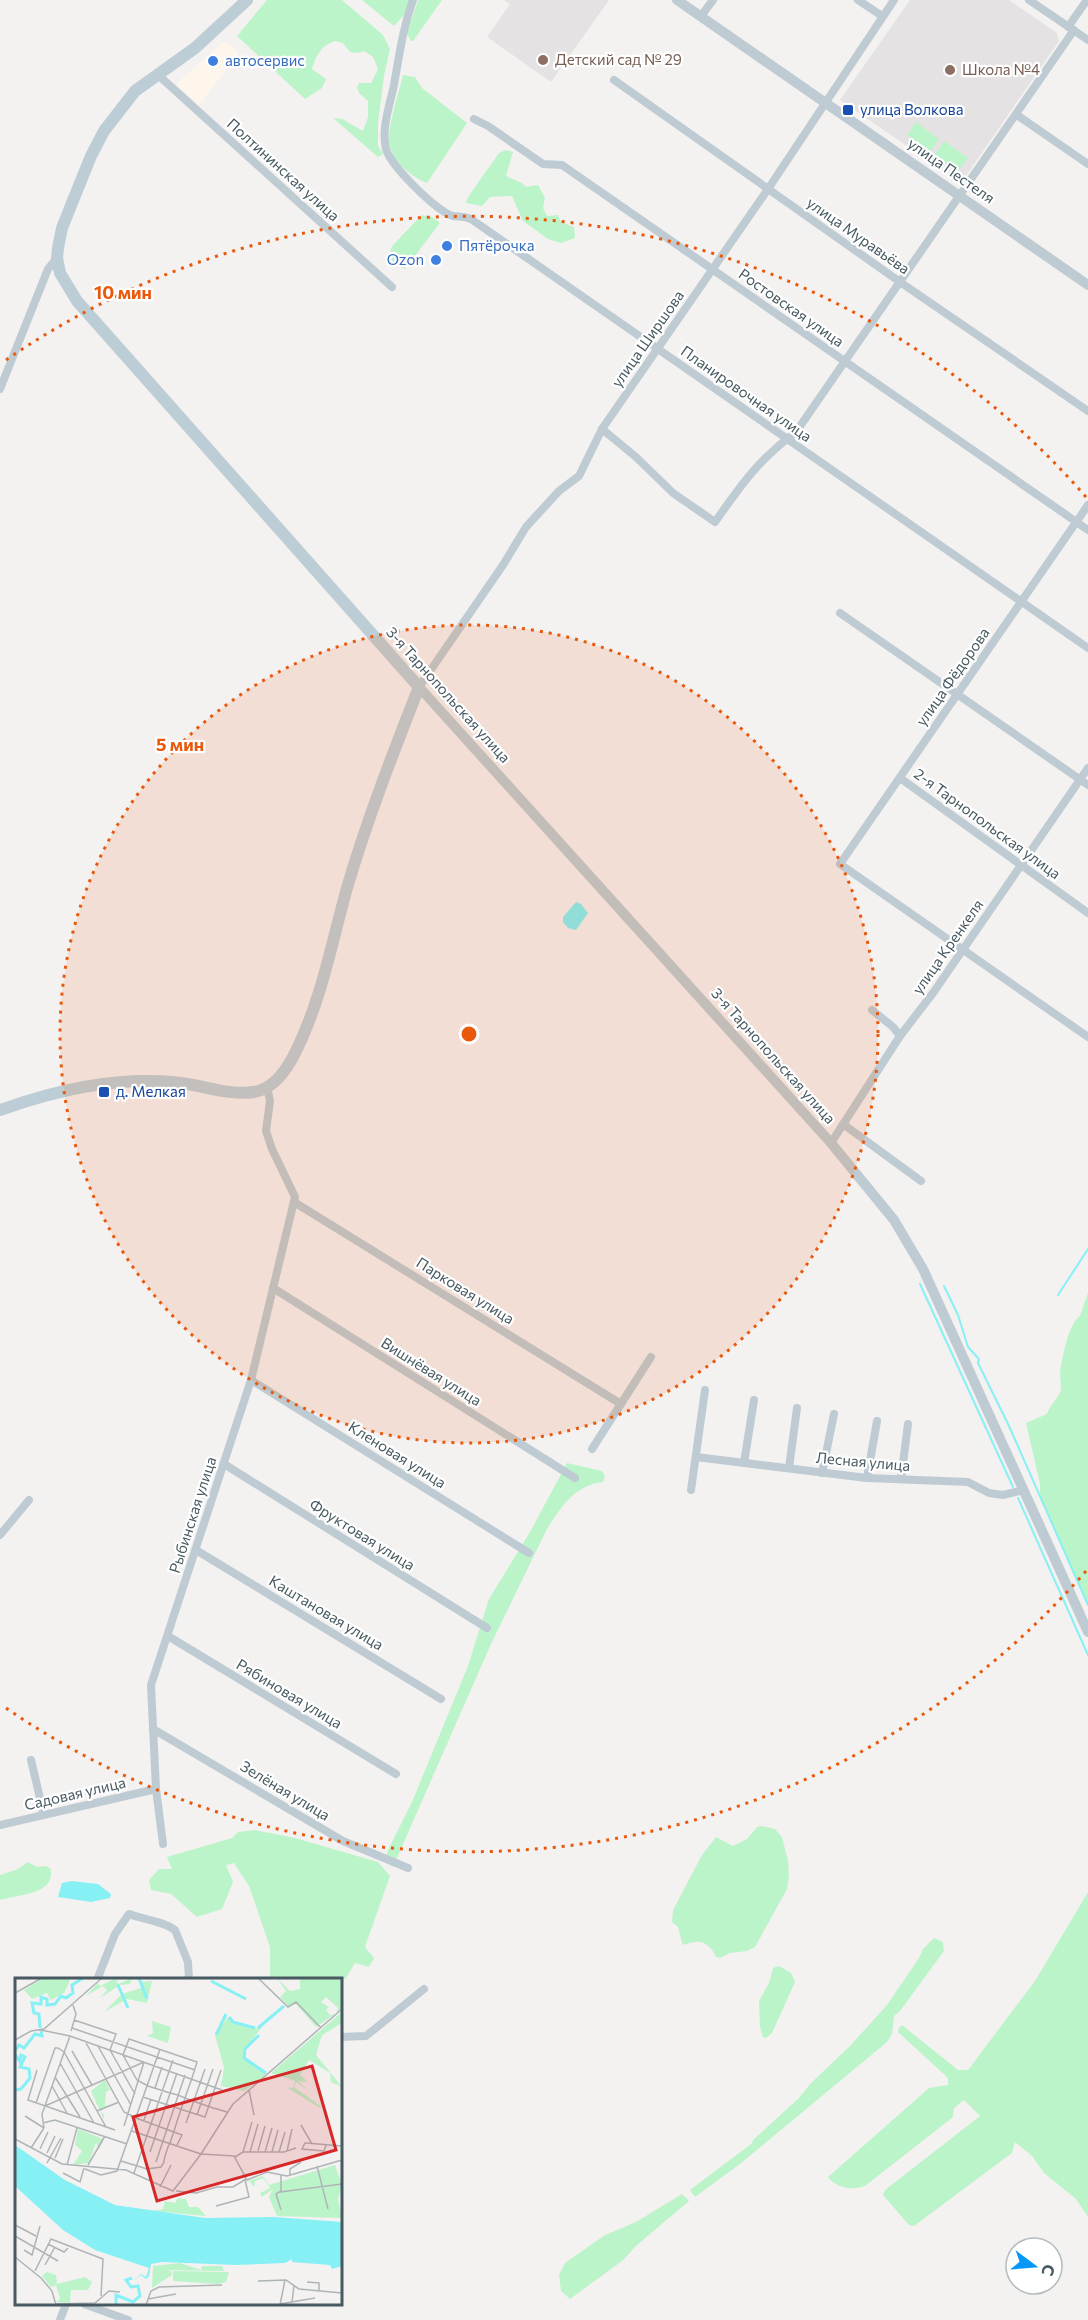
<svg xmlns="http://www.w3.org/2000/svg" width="1088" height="2320" viewBox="0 0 1088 2320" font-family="Commissioner,sans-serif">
<rect width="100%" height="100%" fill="#f4f1f1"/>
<path fill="#fef5eb" d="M223 42 228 43 239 53 199 105 176 84Z"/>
<g fill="#e5e2e3">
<path d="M504 0H609L551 82 487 37 510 4Z"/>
<path d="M910 0H1009L1057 33 1059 41 961 183 840 100Z"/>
</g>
<g fill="#bcf4c9">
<path d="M267 0H342L383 35 390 49 384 76 378 123V146L383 154 378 157 333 118 342 119 363 131 368 117V101L359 93 357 87 359 83H371L378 69 373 57 364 51 358 53 350 52 343 43 335 41C321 46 316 55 312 69L326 79 322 88 305 99 237 36Z"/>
<path d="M362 0H410L405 14 394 26Z"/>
<path d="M418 0H442L413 41H411L407 33Z"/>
<path d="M403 75 415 77 422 88 467 123 427 183C411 177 391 160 389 142 388 125 399 92 403 75Z"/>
<path d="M916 122 939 139 931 151 907 135Z"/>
<path d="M944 141 968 158 958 171 934 155Z"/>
<path d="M506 150 513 152 506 176 522 183 526 187 538 185 545 198 543 208 547 216 558 215 561 222 574 227 575 238 561 243 548 239 523 221 512 196 490 197 482 206 466 203 468 197 499 153Z"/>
<path d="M422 215 432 217 440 223 405 269 395 266 388 260 392 246Z"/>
<path d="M1088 1293V1605L1040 1496V1484L1026 1423 1047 1414C1050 1404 1060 1397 1061 1389 1061 1384 1060 1379 1060 1374 1061 1361 1069 1322 1080 1316Z"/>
<path d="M567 1463 602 1471 605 1476 603 1482C575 1485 561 1507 547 1529L491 1644 393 1867 385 1860 388 1850 412 1802 468 1666 489 1599 530 1532Z"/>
<path d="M762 1826 775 1829 782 1837 788 1861 789 1876 787 1889 755 1947 747 1951 730 1953 720 1958 716 1957C710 1943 699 1938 685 1945L682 1943 678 1927 672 1922 673 1910 702 1855 716 1837 733 1846 747 1839 757 1827Z"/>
<path d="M255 1830 295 1838 378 1862 390 1876 365 1947 374 1958 369 1967 355 1963 346 1978 341 1980H275L270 1977V1947L249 1886 234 1863 226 1865 233 1882 222 1909 197 1917 171 1894 151 1890 149 1880 159 1869H172L167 1857 232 1838 238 1832Z"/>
<path d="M28 1862 37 1867 45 1866 50 1868C58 1894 17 1895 0 1900V1875L18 1869Z"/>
<path d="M1088 1892V2217L1076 2199 1044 2173 1032 2156 1015 2142 1012 2153 914 2226 909 2225 883 2195 885 2190 980 2116 964 2100 954 2108 953 2117 865 2186C851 2191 837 2188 828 2177L929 2088 948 2085V2078L898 2032 899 2028 902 2025 958 2070H968L1035 1981Z"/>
<path d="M934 1938 943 1942 944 1951 900 2011 894 2016 892 2034 887 2042 740 2164 695 2197 690 2190 751 2144 754 2139 799 2098 810 2084 850 2046 887 2005 919 1958 923 1949Z"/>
<path d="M779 1966 791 1973 795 1982 772 2033 766 2038 763 2037 760 2027 759 2001 769 1983 773 1968Z"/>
<path d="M682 2194 689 2201 637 2245 622 2261 570 2299 561 2291 559 2275 565 2263 605 2235 636 2222Z"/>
</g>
<g fill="#86f0f5">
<path d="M576 902 581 904 588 913 576 930 568 928 563 922V917Z"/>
<path d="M72 1881 98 1884 111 1894 110 1898 91 1902 58 1897 62 1883Z"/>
</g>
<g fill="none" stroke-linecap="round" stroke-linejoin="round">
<g stroke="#86f0f5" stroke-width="2">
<path d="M920 1284 1013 1487"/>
<path d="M944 1286 958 1315 968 1347 979 1359 978 1363 1009 1426 1088 1605"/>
<path d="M1058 1295 1088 1249"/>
<path d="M1018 1498 1088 1655"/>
</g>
<g stroke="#becbd2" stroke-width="8">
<path d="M413 0C403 28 399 56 394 85 390 104 381 129 386 149 390 165 437 212 453 216 460 217 464 216 471 219L1088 648"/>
<path d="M858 0 882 16"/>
<path d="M1029 0 1088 40"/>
<path d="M701 16 713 0"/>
<path d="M1068 27 1087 0"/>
<path d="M157 74 392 287"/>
<path d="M614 80 900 282 1088 411"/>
<path d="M1017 115 1088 164"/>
<path d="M474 119 488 126 543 164 562 165 1088 530"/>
<path d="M0 389 48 269 57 258"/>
<path d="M602 429 636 457 673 493 715 522C741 485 759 459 796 432L1074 30"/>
<path d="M1088 505 840 864 1088 1037"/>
<path d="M840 613 1088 785"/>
<path d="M419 687 503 565 526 527 559 491 579 476 602 429 768 189 894 0"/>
<path d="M900 778 1088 913"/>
<path d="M872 1010 893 1027 900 1036"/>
<path d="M843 1124 921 1181"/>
<path d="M831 1143 900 1036 933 993 1088 768"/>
<path d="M294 1202 621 1404"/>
<path d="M273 1288 575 1478"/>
<path d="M251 1380 529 1553"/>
<path d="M592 1449 651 1357"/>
<path d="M696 1457 867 1478 968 1482 989 1493 1003 1495 1024 1490"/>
<path d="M744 1463 754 1400"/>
<path d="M224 1464 487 1628"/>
<path d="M789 1468 797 1408"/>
<path d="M822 1473 834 1414"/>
<path d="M867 1478 877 1421"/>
<path d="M901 1479 908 1424"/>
<path d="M691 1490 705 1390"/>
<path d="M0 1535 29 1500"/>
<path d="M196 1550 441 1699"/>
<path d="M168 1636 396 1774"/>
<path d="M153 1729 343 1841 408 1868"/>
<path d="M31 1760 44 1815"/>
<path d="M0 1825 156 1789"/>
<path d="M163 1844 156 1789 151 1685 251 1380 295 1197 272 1149 266 1131 270 1101 267 1087"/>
<path d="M97 1980 115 1934 129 1914C144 1920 161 1920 175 1930L188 1962 189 1980"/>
<path d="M340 2037 366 2036 424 1989"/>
<path d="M84 2304 128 2320"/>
<path d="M60 2320 66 2304"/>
</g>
<g stroke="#becbd2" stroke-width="10">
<path d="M677 0 1088 285"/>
<path d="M419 687 831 1143 894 1220 923 1269 1088 1632"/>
</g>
<path stroke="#bdcdd6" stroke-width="12" d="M0 1110C57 1090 113 1077 173 1082 200 1084 228 1096 254 1092 273 1089 285 1072 293 1057 321 1003 331 945 347 888 367 820 393 753 419 687L77 301 60 273 57 258 58 248 62 228 74 198 91 156 104 131 135 91 195 48 247 0"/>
</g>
<circle cx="469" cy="1034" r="409" fill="#e8590c" fill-opacity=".12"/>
<g fill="none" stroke="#e8590c" stroke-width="3" stroke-dasharray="3 6">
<circle cx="469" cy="1034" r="409"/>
<path d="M1086 1571A818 818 0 0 1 6 1708M6 360A818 818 0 0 1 1086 497"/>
</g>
<g fill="#8d6e63" stroke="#fff" stroke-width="2">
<circle cx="543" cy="60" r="6"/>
<circle cx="950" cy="70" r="6"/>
</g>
<g fill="#3f7fe0" stroke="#fff" stroke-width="2">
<circle cx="213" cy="61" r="6"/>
<circle cx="447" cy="246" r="6"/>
<circle cx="436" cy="260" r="6"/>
</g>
<g fill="#1a4fb4" stroke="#fff" stroke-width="2">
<rect x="842" y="104" width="12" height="12" rx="3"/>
<rect x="98" y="1086" width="12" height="12" rx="3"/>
</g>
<g text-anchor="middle" stroke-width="4.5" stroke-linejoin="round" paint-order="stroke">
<g font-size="15" fill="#785e54" stroke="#fff" text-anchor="start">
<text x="555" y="65">Детский сад № 29</text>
<text x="962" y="75">Школа №4</text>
</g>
<g font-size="15" fill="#366cbe" stroke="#fff" text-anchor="start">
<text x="225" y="66">автосервис</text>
<text x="459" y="251">Пятёрочка</text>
<text x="424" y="265" text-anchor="end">Ozon</text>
</g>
<g font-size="15" fill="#164399" stroke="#fff" text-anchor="start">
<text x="860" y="115">улица Волкова</text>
<text x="116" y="1097">д. Мелкая</text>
</g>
<g font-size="15" fill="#475961" stroke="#fff">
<text transform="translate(283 170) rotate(42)" y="5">Полтининская улица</text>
<text transform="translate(951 171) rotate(35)" y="5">улица Пестеля</text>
<text transform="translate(858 236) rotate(35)" y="5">улица Муравьёва</text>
<text transform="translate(791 308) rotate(35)" y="5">Ростовская улица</text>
<text transform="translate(648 339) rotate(-55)" y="5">улица Ширшова</text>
<text transform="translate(746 394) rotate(35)" y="5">Планировочная улица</text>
<text transform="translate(953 677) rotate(-55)" y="5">улица Фёдорова</text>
<text transform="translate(448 695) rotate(48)" y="5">3-я Тарнопольская улица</text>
<text transform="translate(987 824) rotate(36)" y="5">2-я Тарнопольская улица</text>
<text transform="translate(948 947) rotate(-55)" y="5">улица Кренкеля</text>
<text transform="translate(773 1056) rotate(48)" y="5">3-я Тарнопольская улица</text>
<text transform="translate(465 1291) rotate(32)" y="5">Парковая улица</text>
<text transform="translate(431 1372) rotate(32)" y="5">Вишнёвая улица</text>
<text transform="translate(397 1455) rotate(32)" y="5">Кленовая улица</text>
<text transform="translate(863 1462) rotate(5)" y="5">Лесная улица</text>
<text transform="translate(193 1515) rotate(-72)" y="5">Рыбинская улица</text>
<text transform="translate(362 1535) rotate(32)" y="5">Фруктовая улица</text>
<text transform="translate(326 1613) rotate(31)" y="5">Каштановая улица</text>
<text transform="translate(289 1694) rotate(31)" y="5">Рябиновая улица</text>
<text transform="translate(285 1791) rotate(31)" y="5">Зелёная улица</text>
<text transform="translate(75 1794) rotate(-13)" y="5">Садовая улица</text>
</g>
</g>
<g transform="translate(15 1978)">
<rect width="327" height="327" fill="#f4f1f1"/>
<path d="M29 0H55L54 5 49 15 36 22 32 15 17 21 9 12ZM101 0 103 6 117 0 115 6 105 7 85 20 92 12 88 8 71 18 83 5 85 8ZM262 0 275 13 285 11V0H327V30L321 35 323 30 311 19 306 24 314 29 311 32 315 37 320 36 301 49 280 25 274 29 265 19 271 13ZM137 3 132 25 112 21 89 34 107 16 126 10 125 4ZM327 34V45L307 57 301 77 327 109 316 104 315 95 294 82 285 97 293 104 283 103 292 111 281 104 279 109 307 129 305 130 271 109 278 110 280 103 256 95ZM213 39 218 44 242 50 253 41 230 71 229 80 252 96 229 113 206 108 209 90 200 57ZM137 43 156 49 153 65 132 58 138 55ZM90 102 95 112 91 114 90 128 96 125 85 134 89 136V142L76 113ZM63 151 88 161 84 172 81 164 74 185 58 187 67 173 60 167ZM320 187 327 207 323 221 327 240 262 238 254 219 258 211 247 219 245 215 255 210 248 200 240 203 239 209 234 203 248 198 254 207ZM163 220 171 221 174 229H183L191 238 138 233 148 231 150 223 160 225ZM165 285 186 292 187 288H207L209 293 148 292 141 291 156 293 157 297 137 310 138 288ZM158 293 214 294 211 304 203 306 158 303ZM32 294 41 297 42 306 70 299 77 304 73 312H56L55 325 41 324 45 321 41 307 36 309 27 298Z" fill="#bcf4c9"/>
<path d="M0 167 50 202 100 227 190 240 259 239 327 244V288L317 291 315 287 277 284V281L270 285 221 287 147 284 136 286 134 298 131 301 126 297 118 303 126 296 131 299 134 290 80 272 48 252 0 208Z" fill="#86f0f5"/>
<path fill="none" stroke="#86f0f5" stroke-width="3" d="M124 0 132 21M196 3 231 21M103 7 113 30M214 39 218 44 240 50M25 50 24 36 19 35 17 25 26 26V19L32 21V27L40 26 46 18 51 20 58 15 57 7 68 0M243 50 269 28M201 57 211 36M244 57 230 71 229 80 251 95M0 73 4 67 9 70 20 56 27 58 26 53M0 76 5 84 6 77 10 79 5 89 14 91 15 100 6 111 0 112M101 327V317L118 324 125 318 123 308 116 309 111 302 117 300"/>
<path fill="none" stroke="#afb4b7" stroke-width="1.5" d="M243 0 273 29 281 24 306 50M0 15 27 0M59 42 101 56 95 72 120 116M57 50 180 92M26 52 55 58 207 112M56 53 61 36 58 27M0 62 16 53 29 51 87 0M70 63 109 134 121 140M83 68 116 127M57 73 77 107M45 85 79 145M22 92 13 122 100 152M40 99 65 139M37 108 52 135M140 110 147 89M234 112 239 137M128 119 190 139 206 92M21 125 40 70H43L49 74 91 149M30 128 129 84M82 133 104 124M182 137 198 91M10 138 29 150M121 140 167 157 162 167M129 142 136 121M28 145 40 142 112 166M171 145 190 91M286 147 297 166M109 148 129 84M29 150 27 136 55 58M117 153 186 176 218 126 327 31M0 161 47 186 111 192 158 213 186 176 219 178 232 202 252 194 272 198 327 182M311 167 309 173 287 171 290 165H291L327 168M16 170 29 150M25 171 33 154M243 173 250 148M272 173 277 151M135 174 162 95M228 174 237 144M235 174 243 146M250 174 257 150M257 174 263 152M264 174 270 154M32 175 40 158M220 179 228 174H269L281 170M40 180 48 161M106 183 132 191 146 189 149 184V182L151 175 153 169 155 165 159 153 166 131 170 120 177 100 182 84 114 61 108 77 122 102 133 108 155 115 163 117 170 120 178 123 198 130 202 131 212 134M141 184 170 97M32 185 46 160M52 187 62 150M73 187 90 158M302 188 313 231M70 191 86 197 102 193 145 71M48 195 65 204 69 190M119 195 158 82M275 197V191L286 184M145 209 156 187M161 213 181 215 202 209H218L231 201M265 214 327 206M201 228 234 219 230 202M266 232 261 216 266 213V197M0 247 21 258M0 258 43 283M33 266 49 274 53 270M9 272 17 277 25 248M0 279 26 300 37 313 41 327M30 287 40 269M20 293 36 261 88 281 86 318M243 303 271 302 284 311 327 315M292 304 304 305V313M133 321 161 316M277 325 279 307M41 326 80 325 94 313 105 314M265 326 300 320M131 327 136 313 144 309 207 307M265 327 270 302"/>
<path fill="#d62828" fill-opacity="0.15" stroke="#d62828" stroke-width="3" d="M297 88 321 172 142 223 118 139Z"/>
<rect width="327" height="327" fill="none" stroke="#475961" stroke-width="3"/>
</g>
<circle cx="469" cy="1034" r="9" fill="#e8590c" stroke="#fff" stroke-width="3"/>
<g font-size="18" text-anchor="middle" font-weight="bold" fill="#e8590c" stroke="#fff" stroke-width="4.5" stroke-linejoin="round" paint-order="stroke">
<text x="123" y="299">10 мин</text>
<text x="180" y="751">5 мин</text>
</g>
<g transform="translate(1034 2266) rotate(106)"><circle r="28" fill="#ffffff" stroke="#b5bdc0" stroke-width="1.5"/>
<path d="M0-4.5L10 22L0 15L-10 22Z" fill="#0798f7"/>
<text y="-9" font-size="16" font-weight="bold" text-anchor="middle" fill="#475961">С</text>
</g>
</svg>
